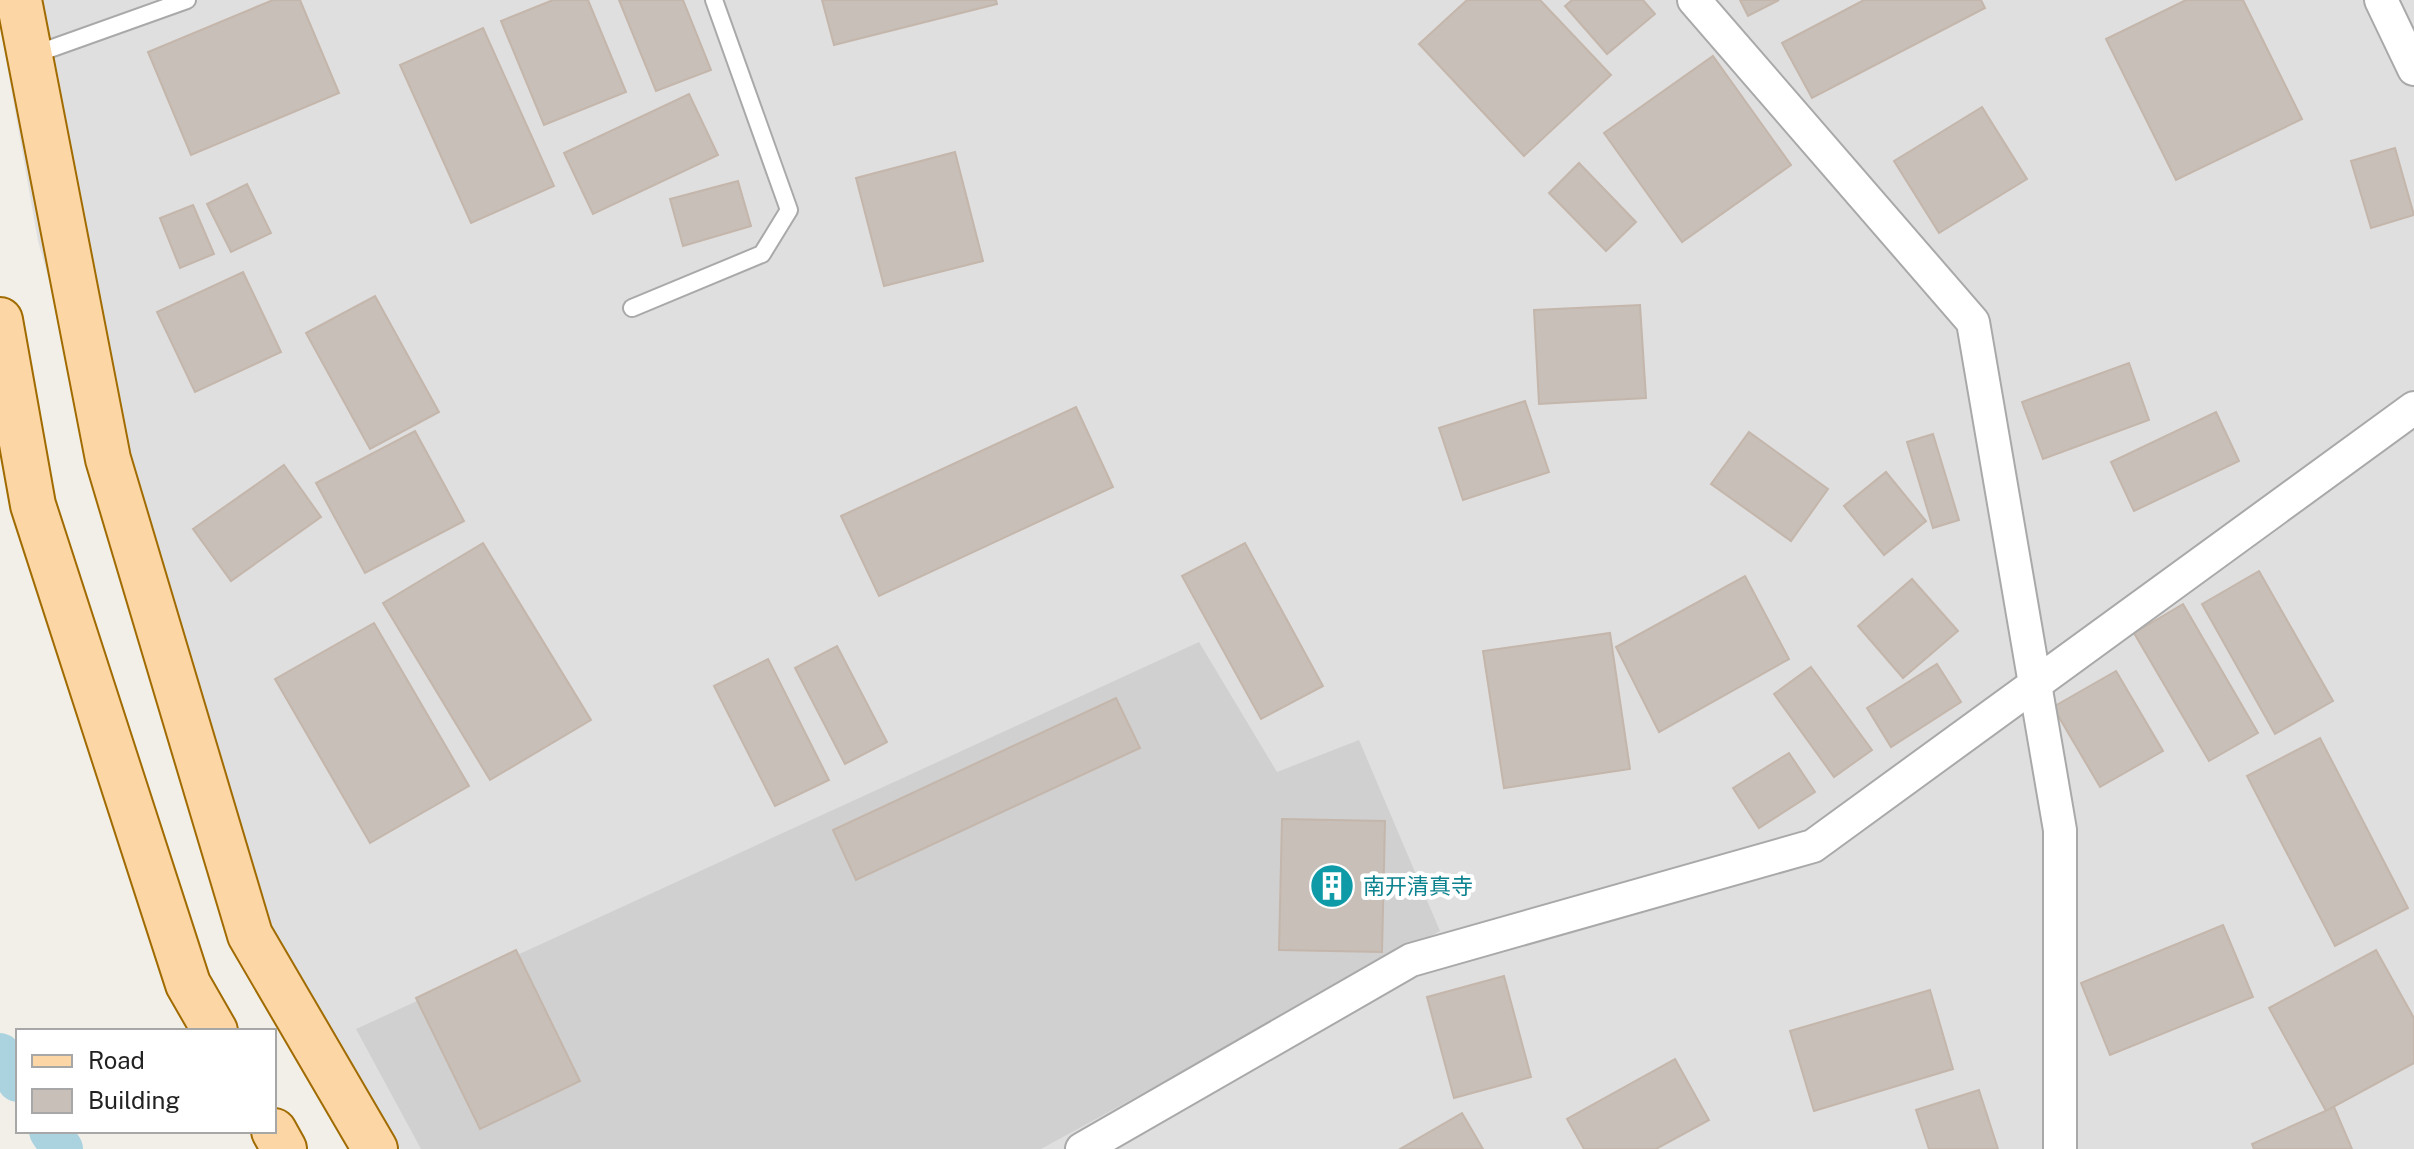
<svg xmlns="http://www.w3.org/2000/svg" width="2414" height="1149" viewBox="0 0 2414 1149" font-family="'Public Sans','Noto Sans SC',sans-serif">
<rect width="100%" height="100%" fill="#f2efe9"/>
<path fill="#e0dfdf" d="M0 0H2414V1149H385L199 810 38 241 0 25Z"/>
<path fill="#d0d0d0" d="M1199 642 1277 772 1359 740 1440 931 1041 1149H421L356 1029Z"/>
<g fill="none" stroke-linecap="round" stroke-linejoin="round">
<g stroke="#aad3df" stroke-width="42">
<path d="M0 1054 18 1081"/>
<path d="M50 1131 62 1149"/>
</g>
</g>
<g fill="#c7bfb8" stroke="#c4b6ab" stroke-width="2">
<path d="M273 0H300L339 93 191 155 148 52Z"/>
<path d="M553 0H588L626 92 544 125 501 21Z"/>
<path d="M619 0H683L711 70 656 91Z"/>
<path d="M822 0H996L997 4 834 45Z"/>
<path d="M1467 0H1540L1611 75 1524 156 1419 44Z"/>
<path d="M1572 0H1643L1655 14 1607 54 1565 6Z"/>
<path d="M1740 0H1779L1748 16Z"/>
<path d="M1864 0H1981L1985 8 1812 98 1782 43Z"/>
<path d="M2186 0H2243L2302 119 2176 180 2106 39Z"/>
<path d="M483 28 554 186 471 223 400 65Z"/>
<path d="M1713 56 1791 165 1682 242 1604 133Z"/>
<path d="M689 94 718 155 593 214 564 153Z"/>
<path d="M1982 107 2027 179 1939 233 1894 161Z"/>
<path d="M2395 148 2414 215 2371 228 2351 161Z"/>
<path d="M955 152 983 261 884 286 856 178Z"/>
<path d="M1579 163 1636 222 1606 251 1549 193Z"/>
<path d="M738 181 751 226 683 246 670 199Z"/>
<path d="M247 184 271 233 231 252 207 204Z"/>
<path d="M193 205 214 254 180 268 160 218Z"/>
<path d="M243 272 281 352 195 392 157 312Z"/>
<path d="M375 296 439 412 370 449 306 333Z"/>
<path d="M1640 305 1646 398 1539 404 1534 310Z"/>
<path d="M2129 363 2149 420 2043 459 2022 402Z"/>
<path d="M1525 401 1549 472 1463 500 1439 428Z"/>
<path d="M1076 407 1113 487 879 596 841 516Z"/>
<path d="M2216 412 2239 461 2134 511 2111 462Z"/>
<path d="M415 431 464 521 365 573 316 483Z"/>
<path d="M1749 432 1828 489 1791 541 1711 484Z"/>
<path d="M1933 434 1959 520 1933 528 1907 442Z"/>
<path d="M284 465 321 517 231 581 193 529Z"/>
<path d="M1886 472 1926 521 1884 555 1844 506Z"/>
<path d="M483 543 591 720 490 780 383 603Z"/>
<path d="M1245 543 1323 686 1261 719 1182 576Z"/>
<path d="M2259 571 2333 701 2275 734 2202 604Z"/>
<path d="M1745 576 1789 659 1659 732 1616 647Z"/>
<path d="M1912 579 1958 631 1903 678 1858 626Z"/>
<path d="M2183 604 2258 733 2209 761 2134 633Z"/>
<path d="M374 623 469 786 370 843 275 679Z"/>
<path d="M1610 633 1630 769 1504 788 1483 651Z"/>
<path d="M837 646 887 742 845 764 795 668Z"/>
<path d="M768 659 829 780 775 806 714 686Z"/>
<path d="M1937 664 1961 702 1891 747 1867 708Z"/>
<path d="M1811 667 1872 750 1834 777 1774 694Z"/>
<path d="M2116 671 2163 751 2100 787 2053 707Z"/>
<path d="M1116 698 1140 748 856 880 833 830Z"/>
<path d="M2320 738 2408 908 2335 946 2247 776Z"/>
<path d="M1789 753 1815 792 1759 828 1733 788Z"/>
<path d="M1282 819 1385 821 1382 952 1279 950Z"/>
<path d="M2223 925 2253 997 2110 1055 2081 983Z"/>
<path d="M516 950 580 1081 480 1129 416 998Z"/>
<path d="M2376 950 2414 1018V1063L2326 1111 2269 1008Z"/>
<path d="M1504 976 1531 1077 1454 1098 1427 997Z"/>
<path d="M1930 990 1953 1069 1814 1111 1790 1031Z"/>
<path d="M1675 1059 1709 1120 1656 1149H1584L1567 1119Z"/>
<path d="M1979 1090 1998 1149H1929L1916 1110Z"/>
<path d="M2334 1107 2352 1149H2254L2252 1144Z"/>
<path d="M1462 1113 1483 1149H1400Z"/>
</g>
<g fill="none" stroke-linecap="round" stroke-linejoin="round">
<g stroke="#a9a9a9" stroke-width="20">
<g id="service">
<path d="M30 56 187 0"/>
<path d="M632 308 762 254 789 210 714 0"/>
</g>
</g>
<g stroke="#a9a9a9" stroke-width="36">
<g id="minor">
<path d="M1694 0 1973 322 2060 830V1149"/>
<path d="M2381 0 2414 69"/>
<path d="M1082 1149 1411 960 1813 846 2414 408"/>
</g>
</g>
<g stroke="#a06b00" stroke-width="48">
<g id="primary">
<path d="M19 0 108 459 250 935 375 1149"/>
<path d="M0 320 33 505 188 984 215 1031"/>
<path d="M274 1131 284 1149"/>
</g>
</g>
<use href="#service" stroke="#fff" stroke-width="16"/>
<use href="#minor" stroke="#fff" stroke-width="32"/>
<use href="#primary" stroke="#fcd6a4" stroke-width="44"/>
</g>
<defs>
<g id="building-disc" transform="scale(2.3)"><circle r="9.5" fill="#0f9aa8" stroke="#fff"/><path d="M-4-6H4V6H1V3H-1V6H-4ZM-2.5-4.3h1.7v1.8h-1.7ZM.8-4.3h1.7v1.8H.8ZM-2.5-1h1.7V.8h-1.7ZM.8-1h1.7V.8H.8Z" fill="#fff"/></g>
</defs>
<g fill-rule="evenodd">
<use href="#building-disc" x="1332" y="886"/>
</g>
<g text-anchor="middle" stroke-width="8" stroke-linejoin="round" paint-order="stroke">
<g font-size="22" fill="#0d838f" stroke="#fff" text-anchor="start">
<text x="1363" y="894">南开清真寺</text>
</g>
</g>
<rect x="16" y="1029" width="260" height="104" fill="#ffffff" stroke="#a7a7a7" stroke-width="2"/>
<rect x="32" y="1055" width="40" height="12" fill="#fcd6a4" stroke="#a7a7a7" stroke-width="2"/>
<text x="88" y="1069" font-size="24" fill="#222222">Road</text>
<rect x="32" y="1089" width="40" height="24" fill="#c7bfb8" stroke="#a7a7a7" stroke-width="2"/>
<text x="88" y="1109" font-size="24" fill="#222222">Building</text>
</svg>
